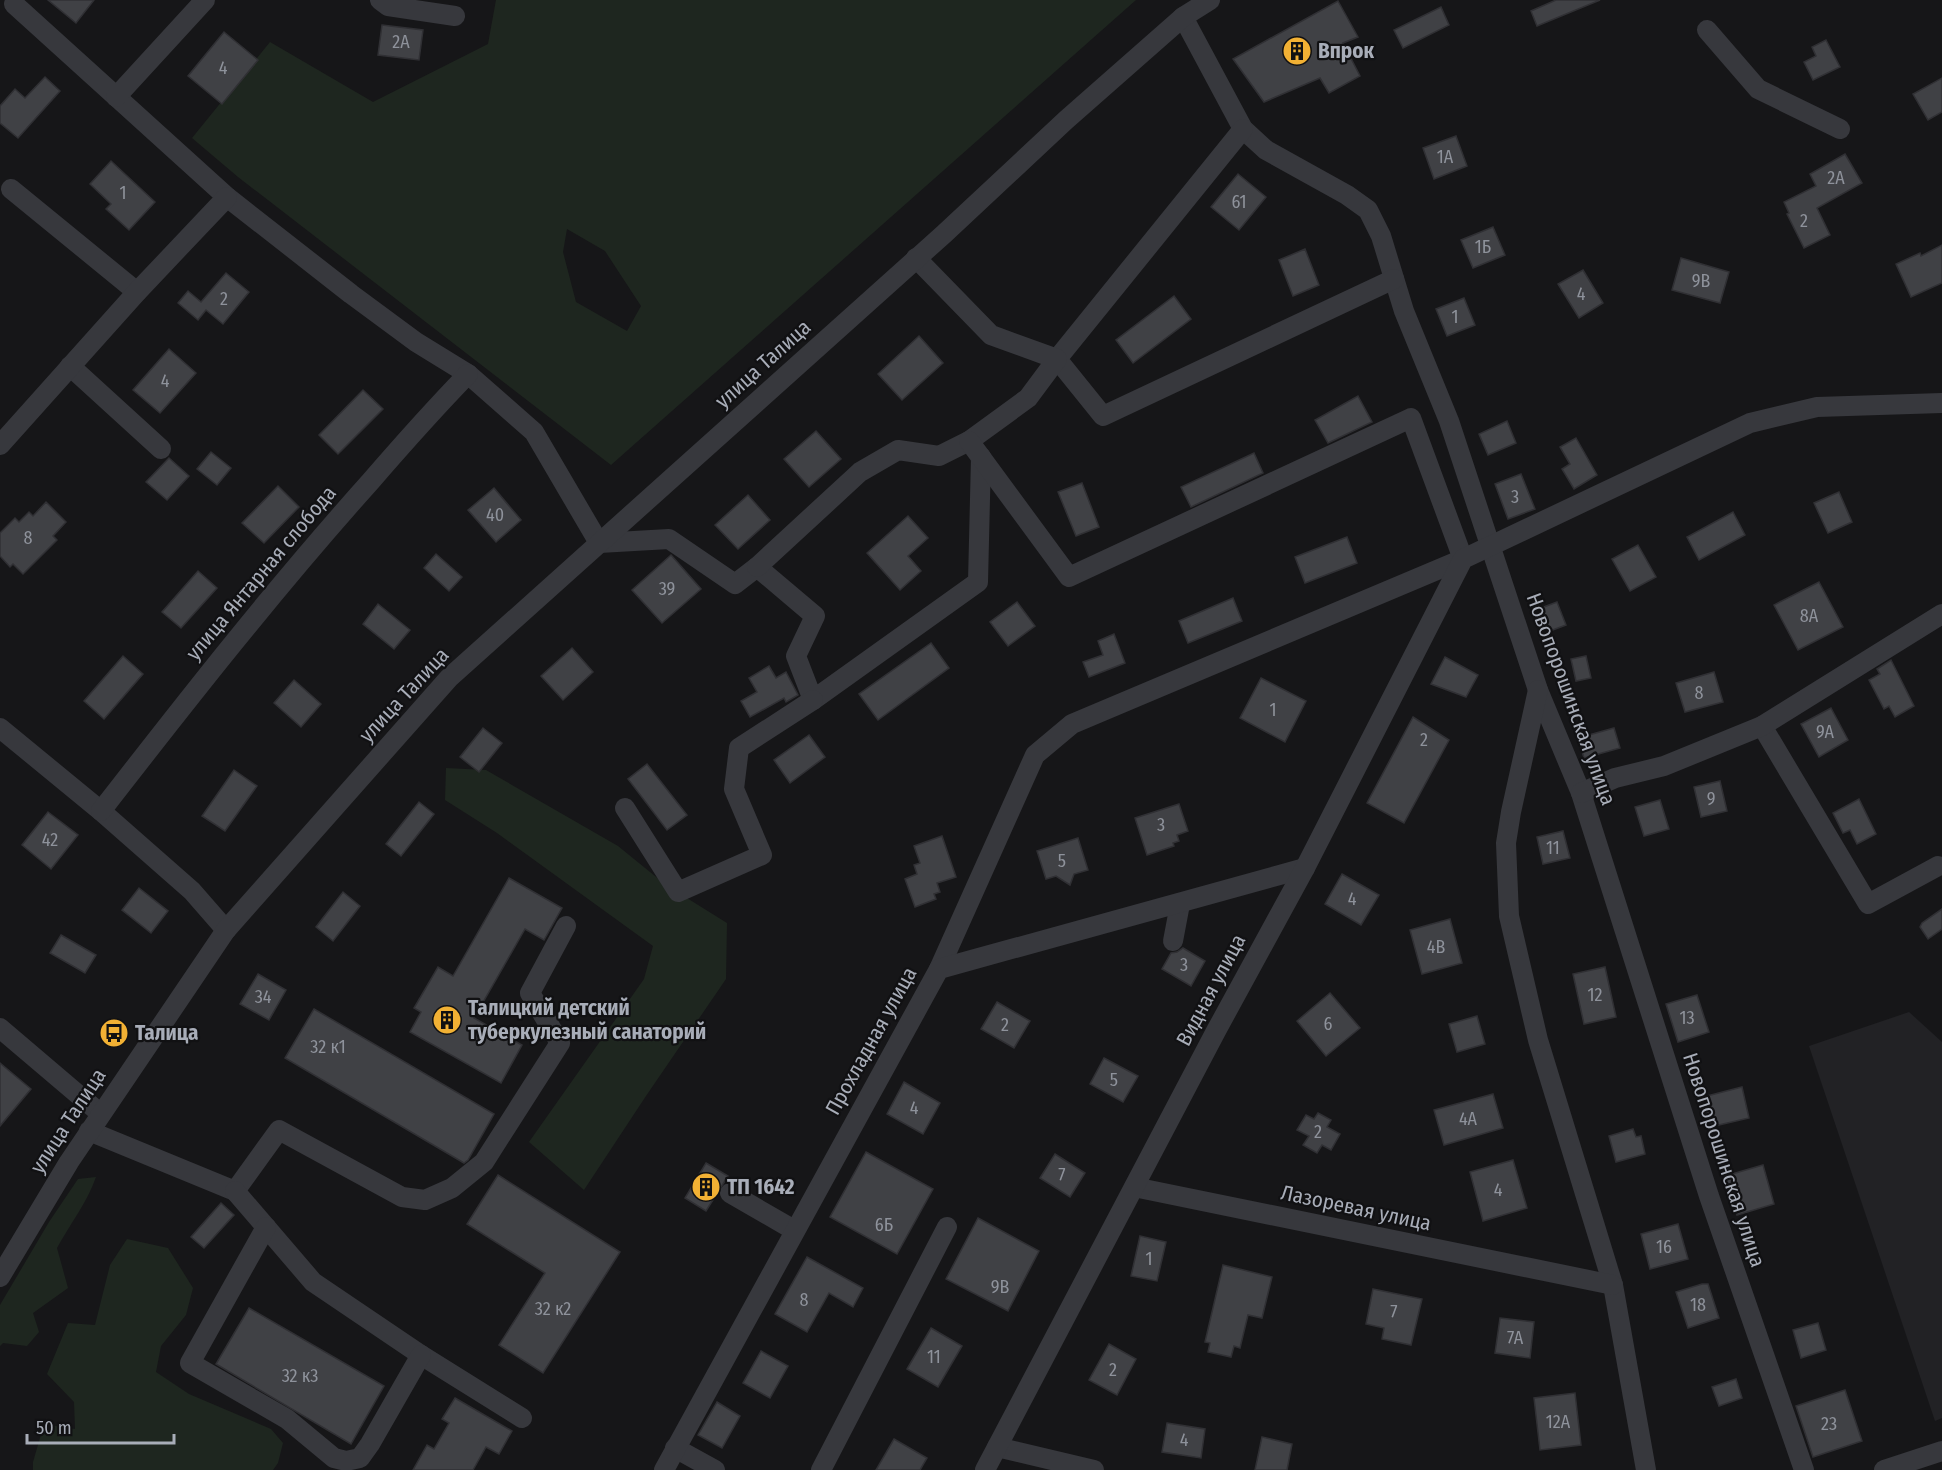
<svg xmlns="http://www.w3.org/2000/svg" width="1942" height="1470" viewBox="0 0 1942 1470" font-family="'Fira Sans Condensed',sans-serif">
<rect width="100%" height="100%" fill="#161618"/>
<path fill="#222225" d="M1909 1012 1942 1042V1418L1935 1421 1809 1046Z"/>
<g fill="#1e261f" fill-rule="evenodd">
<path d="M496 0H1136L611 465 238 177 192 138 270 42 373 102 488 44ZM567 229 605 251 641 306 627 331 576 302 563 252Z"/>
<path d="M446 768 486 770 618 846 666 885 727 923 726 979 646 1096 584 1190 529 1142 644 979 653 946 497 833 445 800Z"/>
<path d="M96 1177C87 1203 70 1224 57 1248L68 1288 33 1313 39 1332 27 1346 3 1343 0 1346V1305L49 1222 78 1179Z"/>
<path d="M127 1239 168 1248 193 1288 186 1315 161 1346 156 1372 189 1394 271 1429 283 1443 278 1463 273 1470H33V1462L44 1424 75 1429 74 1402 47 1374 68 1323 95 1325 110 1265Z"/>
</g>
<g fill="#404145" stroke="#303034" stroke-width="1.5">
<path d="M48 0H94L76 23Z"/>
<path d="M1556 0H1600L1537 26 1531 11Z"/>
<path d="M1338 1 1358 37 1343 43 1360 76 1329 93 1320 78 1264 102 1233 59Z"/>
<path d="M1441 7 1449 25 1403 48 1394 30Z"/>
<path d="M382 25 423 30 419 60 378 55Z"/>
<path d="M224 32 258 60 222 104 188 76Z"/>
<path d="M1826 40 1840 67 1813 80 1804 62 1816 56 1812 47Z"/>
<path d="M45 77 60 91 18 138 0 123V106L15 89 25 98Z"/>
<path d="M1942 78V112L1928 120 1913 94Z"/>
<path d="M1456 136 1467 166 1434 179 1423 148Z"/>
<path d="M1845 154 1862 183 1817 208 1830 235 1804 248 1787 214 1789 213 1784 202 1816 186 1810 174Z"/>
<path d="M111 161 155 202 129 230 106 209 111 204 90 184Z"/>
<path d="M1238 174 1266 197 1239 230 1211 207Z"/>
<path d="M1493 227 1505 255 1473 268 1461 240Z"/>
<path d="M1942 245V283L1911 297 1896 264 1920 253 1921 256Z"/>
<path d="M1305 249 1319 285 1293 296 1279 260Z"/>
<path d="M1681 258 1729 272 1720 303 1672 290Z"/>
<path d="M1583 270 1603 303 1579 318 1558 284Z"/>
<path d="M226 273 249 292 223 324 206 310 198 320 178 303 188 291 201 302Z"/>
<path d="M1174 296 1191 319 1133 363 1116 340Z"/>
<path d="M1464 298 1475 325 1447 336 1436 309Z"/>
<path d="M919 336 943 363 902 400 878 374Z"/>
<path d="M169 349 196 373 160 413 133 390Z"/>
<path d="M363 390 383 409 338 454 319 435Z"/>
<path d="M1358 396 1372 422 1328 443 1315 420Z"/>
<path d="M1507 421 1516 443 1488 455 1479 434Z"/>
<path d="M816 431 841 459 809 487 784 459Z"/>
<path d="M1576 438 1597 475 1574 489 1562 469 1570 464 1560 447Z"/>
<path d="M211 452 231 468 217 485 197 469Z"/>
<path d="M1254 453 1263 473 1191 507 1181 487Z"/>
<path d="M169 458 189 476 167 500 146 482Z"/>
<path d="M1521 474 1535 509 1508 519 1495 484Z"/>
<path d="M1082 483 1099 527 1076 536 1058 492Z"/>
<path d="M278 486 299 507 264 543 242 523Z"/>
<path d="M494 488 521 520 496 542 468 510Z"/>
<path d="M1839 492 1852 522 1828 533 1814 503Z"/>
<path d="M748 495 770 520 738 549 715 525Z"/>
<path d="M46 502 66 522 53 536 57 540 23 574 13 564 10 567 0 556V533L15 518 19 522 29 512 33 516Z"/>
<path d="M1733 512 1745 535 1699 560 1687 537Z"/>
<path d="M908 516 928 538 908 556 921 571 900 590 867 553Z"/>
<path d="M1347 537 1357 563 1305 583 1295 557Z"/>
<path d="M1638 545 1656 577 1630 591 1612 559Z"/>
<path d="M436 554 462 577 449 591 424 568Z"/>
<path d="M671 555 701 589 662 623 632 590Z"/>
<path d="M198 571 217 588 181 628 162 612Z"/>
<path d="M1819 582 1843 627 1798 650 1774 605Z"/>
<path d="M1233 598 1242 621 1188 643 1179 621Z"/>
<path d="M1017 602 1035 626 1008 646 990 622Z"/>
<path d="M1557 602 1566 625 1550 631 1541 608Z"/>
<path d="M378 604 410 630 394 649 363 624Z"/>
<path d="M1114 634 1125 663 1089 677 1083 662 1103 655 1098 641Z"/>
<path d="M931 643 949 668 878 720 859 694Z"/>
<path d="M572 648 593 672 563 700 541 676Z"/>
<path d="M123 656 143 674 104 719 84 701Z"/>
<path d="M1586 656 1591 678 1576 681 1571 659Z"/>
<path d="M1445 657 1478 675 1466 697 1431 684Z"/>
<path d="M1891 660 1914 706 1895 717 1889 706 1884 709 1869 680 1880 674 1877 669Z"/>
<path d="M769 666 776 678 786 672 798 695 786 702 784 698 750 717 741 701 757 692 749 678Z"/>
<path d="M1714 672 1723 702 1685 712 1676 683Z"/>
<path d="M1261 678 1306 701 1285 742 1240 718Z"/>
<path d="M294 680 321 704 301 727 274 703Z"/>
<path d="M1831 708 1848 740 1819 757 1801 724Z"/>
<path d="M1413 717 1449 740 1404 823 1367 803Z"/>
<path d="M483 728 502 743 479 772 460 757Z"/>
<path d="M1614 728 1620 748 1584 758 1578 738Z"/>
<path d="M809 735 825 757 790 783 774 760Z"/>
<path d="M647 764 687 815 667 830 628 779Z"/>
<path d="M234 770 257 786 225 831 202 816Z"/>
<path d="M1720 781 1727 811 1701 817 1694 787Z"/>
<path d="M1859 799 1876 834 1857 844 1850 830 1843 833 1833 813Z"/>
<path d="M1660 800 1669 829 1644 836 1635 807Z"/>
<path d="M419 802 434 814 401 856 386 844Z"/>
<path d="M1179 804 1188 831 1177 835 1179 841 1173 843 1174 846 1147 855 1135 818Z"/>
<path d="M48 812 78 835 51 869 22 845Z"/>
<path d="M1563 831 1570 858 1543 864 1537 837Z"/>
<path d="M942 836 956 877 937 883 940 892 934 894 936 899 915 907 905 879 917 874 914 865 920 863 914 846Z"/>
<path d="M1078 838 1088 870 1074 874 1070 885 1056 876 1046 879 1037 851Z"/>
<path d="M1342 874 1379 895 1361 925 1325 904Z"/>
<path d="M509 878 562 908 544 940 525 929 474 1018 522 1045 501 1083 410 1032 421 1012 414 1008 438 967 453 976Z"/>
<path d="M139 888 168 911 151 933 122 910Z"/>
<path d="M343 892 360 906 333 941 316 927Z"/>
<path d="M1942 909V929L1928 939 1920 927 1922 923Z"/>
<path d="M1450 919 1462 963 1422 974 1410 930Z"/>
<path d="M61 935 96 955 85 973 50 953Z"/>
<path d="M1183 948 1205 961 1191 986 1162 969 1171 953 1177 952Z"/>
<path d="M1605 967 1616 1017 1584 1024 1573 974Z"/>
<path d="M258 974 286 990 269 1020 240 1004Z"/>
<path d="M1330 993 1360 1028 1326 1056 1297 1021Z"/>
<path d="M1697 995 1709 1032 1678 1042 1666 1004Z"/>
<path d="M997 1002 1030 1021 1014 1048 981 1029Z"/>
<path d="M314 1009 494 1114 468 1160 464 1163 285 1058Z"/>
<path d="M1477 1016 1485 1044 1457 1052 1449 1024Z"/>
<path d="M1104 1058 1138 1076 1123 1102 1090 1084Z"/>
<path d="M0 1063 31 1089 0 1126Z"/>
<path d="M904 1082 940 1103 923 1134 887 1114Z"/>
<path d="M1742 1087 1749 1118 1710 1127 1703 1097Z"/>
<path d="M1493 1094 1503 1128 1444 1145 1434 1110Z"/>
<path d="M1318 1113 1331 1120 1327 1127 1340 1134 1331 1150 1322 1145 1317 1153 1303 1145 1309 1136 1297 1130 1306 1115 1314 1119Z"/>
<path d="M1633 1129 1636 1137 1641 1136 1645 1154 1616 1162 1609 1136Z"/>
<path d="M866 1152 933 1189 897 1254 830 1217Z"/>
<path d="M1055 1154 1085 1173 1070 1197 1040 1178Z"/>
<path d="M1513 1160 1527 1208 1483 1221 1470 1172Z"/>
<path d="M706 1163 728 1176 706 1211 685 1198Z"/>
<path d="M1763 1165 1774 1204 1737 1215 1725 1176Z"/>
<path d="M498 1175 620 1252 543 1373 499 1345 545 1273 467 1224Z"/>
<path d="M221 1203 234 1215 204 1248 191 1237Z"/>
<path d="M978 1218 1039 1251 1008 1311 946 1279Z"/>
<path d="M1678 1224 1688 1259 1650 1269 1641 1234Z"/>
<path d="M1140 1236 1166 1242 1157 1281 1131 1276Z"/>
<path d="M807 1257 863 1288 853 1307 829 1293 807 1332 775 1314Z"/>
<path d="M1223 1265 1272 1277 1262 1318 1248 1315 1240 1348 1234 1346 1231 1357 1208 1352 1210 1343 1205 1342Z"/>
<path d="M1702 1284H1708L1719 1318 1688 1328 1676 1292Z"/>
<path d="M1373 1289 1422 1299 1411 1345 1382 1339 1384 1328 1366 1324Z"/>
<path d="M249 1308 384 1386 351 1444 216 1364Z"/>
<path d="M1500 1318 1534 1322 1530 1358 1495 1353Z"/>
<path d="M1818 1323 1826 1350 1801 1358 1793 1330Z"/>
<path d="M931 1328 962 1346 938 1387 907 1369Z"/>
<path d="M1109 1344 1136 1359 1117 1395 1089 1380Z"/>
<path d="M761 1351 788 1366 770 1398 743 1383Z"/>
<path d="M1736 1379 1742 1398 1719 1406 1712 1387Z"/>
<path d="M1845 1390 1862 1441 1813 1457 1796 1406Z"/>
<path d="M1575 1393 1581 1445 1540 1450 1534 1398Z"/>
<path d="M455 1398 512 1431 499 1454 486 1447 473 1470H413L427 1445 434 1449 449 1423 442 1419Z"/>
<path d="M717 1402 740 1416 722 1448 698 1435Z"/>
<path d="M1167 1423 1205 1429 1201 1458 1162 1452Z"/>
<path d="M1262 1437 1292 1444 1287 1470H1255Z"/>
<path d="M894 1439 927 1458 920 1470H876Z"/>
</g>
<g fill="none" stroke-linecap="round" stroke-linejoin="round">
<g stroke="#37383d" stroke-width="20">
<path d="M380 0 388 6 455 16"/>
<path d="M14 4 227 197 351 294 416 342 468 374 534 432 599 543 669 539 735 584 757 567 815 616 796 656 813 700 978 582 981 457"/>
<path d="M1183 17 1243 129 1266 150 1347 195 1368 210 1381 236 1404 311 1449 421 1538 690 1581 793 1709 1196 1804 1470"/>
<path d="M1707 30 1758 89 1840 129"/>
<path d="M116 97 205 0"/>
<path d="M1243 129 1057 359 1103 416 1394 279"/>
<path d="M11 189 137 292"/>
<path d="M70 366 161 449"/>
<path d="M0 445 137 292 227 197"/>
<path d="M757 567 860 472 898 450 939 456 969 441 1028 398 1057 359 991 335 916 258"/>
<path d="M1538 690 1511 812 1506 843 1509 916 1538 1040 1613 1285 1646 1470"/>
<path d="M1762 726 1868 904 1938 866"/>
<path d="M0 728 101 811 192 891 226 930"/>
<path d="M1581 793 1615 778 1664 766 1762 726 1942 614"/>
<path d="M625 808 678 892 762 855 734 789 739 748 813 700"/>
<path d="M101 811C188 699 275 588 370 482 402 445 434 409 468 374"/>
<path d="M1173 941 1180 904"/>
<path d="M939 969 1035 755 1072 724 1463 559 1411 418 1069 577 969 441"/>
<path d="M0 1028 101 1114"/>
<path d="M89 1131 235 1191 279 1130 402 1197 425 1200 452 1188 484 1162 560 1043 530 993 566 926"/>
<path d="M1134 1187 1613 1285"/>
<path d="M235 1191 313 1282 421 1355 522 1418"/>
<path d="M730 1193 794 1230"/>
<path d="M266 1227 190 1363 287 1419 334 1458 346 1461 360 1458 370 1444 421 1355"/>
<path d="M0 1277 69 1162 226 930 449 678 944 234 1066 120 1183 17 1210 0"/>
<path d="M997 1447 1094 1470"/>
<path d="M675 1448 715 1470"/>
<path d="M664 1470 939 969 1305 868"/>
<path d="M821 1470 947 1227"/>
<path d="M985 1470 1216 1031 1305 868 1463 559 1750 423 1817 407 1942 403"/>
<path d="M1884 1470 1942 1451"/>
</g>
</g>
<defs>
<g id="building-disc" transform="scale(1.5)"><circle r="9.5" fill="#f2b134" stroke="#111113"/><path d="M-4-6H4V6H1V3H-1V6H-4ZM-2.5-4.3h1.7v1.8h-1.7ZM.8-4.3h1.7v1.8H.8ZM-2.5-1h1.7V.8h-1.7ZM.8-1h1.7V.8H.8Z" fill="#111"/></g>
<g id="bus-disc" transform="scale(1.5)"><circle r="9.5" fill="#f2b134" stroke="#111113"/><path d="M-5-6H5V4H4V6H2V4H-2V6H-4V4H-5ZM-3.5-4V0h7V-4ZM-3.5 1.2v1.5H-2V1.2ZM2 1.2v1.5H3.5V1.2Z" fill="#111"/></g>
</defs>
<g fill-rule="evenodd">
<use href="#building-disc" x="1297" y="51"/>
<use href="#building-disc" x="447" y="1020"/>
<use href="#bus-disc" x="114" y="1033"/>
<use href="#building-disc" x="706" y="1187"/>
</g>
<g text-anchor="middle" stroke-width="4.5" stroke-linejoin="round" paint-order="stroke">
<g font-size="18" fill="#8e929b">
<text x="401" y="48">2А</text>
<text x="223" y="74">4</text>
<text x="1445" y="163">1А</text>
<text x="1836" y="184">2А</text>
<text x="123" y="199">1</text>
<text x="1239" y="208">61</text>
<text x="1804" y="227">2</text>
<text x="1483" y="253">1Б</text>
<text x="1701" y="287">9В</text>
<text x="1581" y="300">4</text>
<text x="224" y="305">2</text>
<text x="1455" y="323">1</text>
<text x="165" y="387">4</text>
<text x="1515" y="503">3</text>
<text x="495" y="521">40</text>
<text x="28" y="544">8</text>
<text x="667" y="595">39</text>
<text x="1809" y="622">8А</text>
<text x="1699" y="699">8</text>
<text x="1273" y="716">1</text>
<text x="1825" y="738">9А</text>
<text x="1424" y="746">2</text>
<text x="1711" y="805">9</text>
<text x="1161" y="831">3</text>
<text x="50" y="846">42</text>
<text x="1553" y="854">11</text>
<text x="1062" y="867">5</text>
<text x="1352" y="905">4</text>
<text x="1436" y="953">4В</text>
<text x="1184" y="971">3</text>
<text x="1595" y="1001">12</text>
<text x="263" y="1003">34</text>
<text x="1687" y="1024">13</text>
<text x="1328" y="1030">6</text>
<text x="1005" y="1031">2</text>
<text x="328" y="1053">32 к1</text>
<text x="1114" y="1086">5</text>
<text x="914" y="1114">4</text>
<text x="1468" y="1125">4А</text>
<text x="1318" y="1138">2</text>
<text x="1062" y="1181">7</text>
<text x="1498" y="1196">4</text>
<text x="884" y="1231">6Б</text>
<text x="1664" y="1253">16</text>
<text x="1149" y="1265">1</text>
<text x="1000" y="1293">9В</text>
<text x="804" y="1306">8</text>
<text x="1698" y="1311">18</text>
<text x="553" y="1315">32 к2</text>
<text x="1394" y="1318">7</text>
<text x="1515" y="1344">7А</text>
<text x="934" y="1363">11</text>
<text x="1113" y="1376">2</text>
<text x="300" y="1382">32 к3</text>
<text x="1558" y="1428">12А</text>
<text x="1829" y="1430">23</text>
<text x="1184" y="1446">4</text>
</g>
<g font-size="21" font-weight="bold" fill="#a8adb8" stroke="#111113" text-anchor="start">
<text x="1318" y="58">Впрок</text>
<text x="468" y="1015">Талицкий детский<tspan x="468" dy="24">туберкулезный санаторий</tspan></text>
<text x="135" y="1040">Талица</text>
<text x="727" y="1194">ТП 1642</text>
</g>
<g font-size="21" fill="#a8adb8" stroke="#111113">
<text transform="translate(763 364) rotate(-42)" y="7">улица Талица</text>
<text transform="translate(261 573) rotate(-50)" y="7">улица Янтарная слобода</text>
<text transform="translate(404 695) rotate(-47)" y="7">улица Талица</text>
<text transform="translate(1571 699) rotate(70)" y="7">Новопорошинская улица</text>
<text transform="translate(1211 990) rotate(-62)" y="7">Видная улица</text>
<text transform="translate(871 1041) rotate(-61)" y="7">Прохладная улица</text>
<text transform="translate(68 1121) rotate(-57)" y="7">улица Талица</text>
<text transform="translate(1724 1160) rotate(72)" y="7">Новопорошинская улица</text>
<text transform="translate(1356 1208) rotate(12)" y="7">Лазоревая улица</text>
</g>
</g>
<path d="M27 1434v9h147v-9" fill="none" stroke="#a8adb8" stroke-width="3"/>
<text x="36" y="1434" font-size="18" fill="#a8adb8" stroke="#111113" stroke-width="4.5" paint-order="stroke">50 m</text>
</svg>
